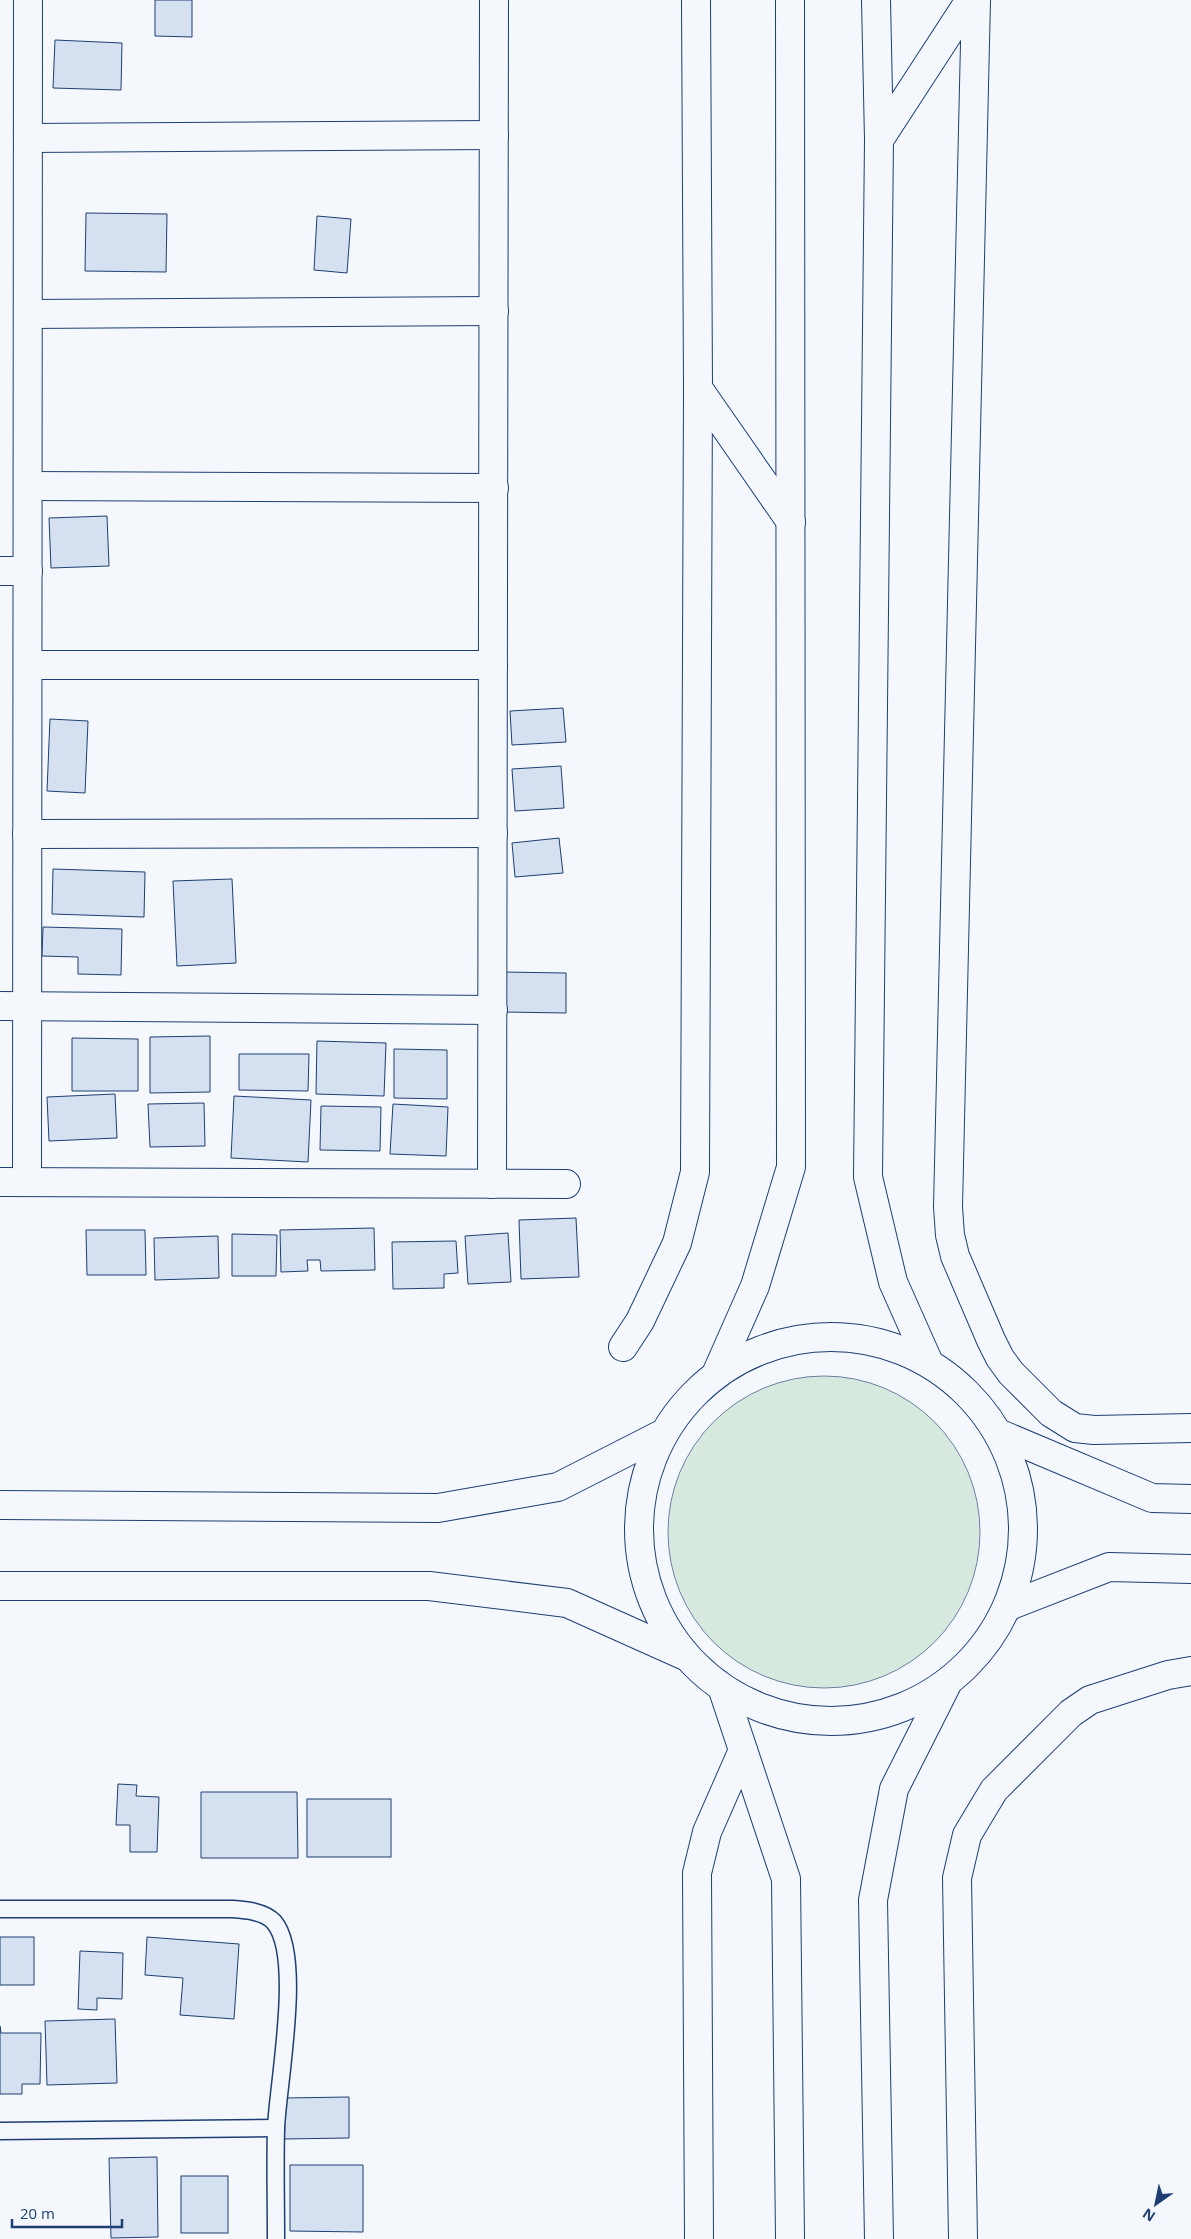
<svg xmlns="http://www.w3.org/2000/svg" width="1191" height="2239" viewBox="0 0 1191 2239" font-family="'Open Sans',sans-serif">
<rect width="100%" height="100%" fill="#f4f7fb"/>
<circle fill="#d7e8df" stroke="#687fa3" cx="824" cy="1532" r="156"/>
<g fill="#d5e0f0" stroke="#1d3f73">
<path d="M155 0H192V37L155 36Z"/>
<path d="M55 40 122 43 121 90 53 88Z"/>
<path d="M86 213 167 214 166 272 85 271Z"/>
<path d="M317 216 351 219 347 273 314 270Z"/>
<path d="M107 516 109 566 51 568 49 518Z"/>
<path d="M563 708 566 742 512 745 510 711Z"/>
<path d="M50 719 88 721 85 793 47 791Z"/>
<path d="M561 766 564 808 515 811 512 769Z"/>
<path d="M559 838 563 873 515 877 512 843Z"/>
<path d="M53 869 145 872 144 917 52 914Z"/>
<path d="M232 879 236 963 177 966 173 881Z"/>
<path d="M43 927 122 929 121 975 78 974V957L42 956Z"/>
<path d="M503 972 566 973V1013L503 1012Z"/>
<path d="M210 1036V1092L150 1093V1037Z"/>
<path d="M72 1038 138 1039V1091H72Z"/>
<path d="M317 1041 386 1043 384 1096 316 1094Z"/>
<path d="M394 1049 447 1050V1099L394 1098Z"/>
<path d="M239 1054H309L308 1091 239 1090Z"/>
<path d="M115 1094 117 1138 49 1141 47 1097Z"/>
<path d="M234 1096 311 1100 308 1162 231 1158Z"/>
<path d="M204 1103 205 1146 150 1147 148 1104Z"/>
<path d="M393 1104 448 1107 446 1156 390 1154Z"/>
<path d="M321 1106 381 1107 380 1151 320 1150Z"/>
<path d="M576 1218 579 1277 521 1279 519 1220Z"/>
<path d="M374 1228 375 1270 321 1271 320 1260H307L308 1271 281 1272 280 1230Z"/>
<path d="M86 1230H145L146 1275H87Z"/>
<path d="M508 1233 511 1282 468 1284 465 1236Z"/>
<path d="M232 1234 277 1235 276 1276H232Z"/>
<path d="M218 1236 219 1278 155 1280 154 1238Z"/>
<path d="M456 1241 458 1273 444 1274V1288L393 1289 392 1242Z"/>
<path d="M118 1784 137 1785 136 1796 159 1797 157 1852H130V1825H116Z"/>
<path d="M201 1792H297L298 1858H201Z"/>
<rect x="307" y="1799" width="84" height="58"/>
<rect x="0" y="1937" width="34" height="48"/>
<path d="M147 1937 239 1944 234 2019 180 2015 183 1978 145 1975Z"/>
<path d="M80 1951 123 1953 122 1999 97 1998V2010L78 2009Z"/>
<path d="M115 2019 117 2083 47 2085 45 2021Z"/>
<path d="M0 2026 1 2033H41L40 2084H22V2094H0Z"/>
<path d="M349 2097V2138L284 2139V2098Z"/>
<path d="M157 2157 158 2237 111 2238 109 2158Z"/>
<path d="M290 2165H363V2232L290 2231Z"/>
<rect x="181" y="2176" width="47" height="57"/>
</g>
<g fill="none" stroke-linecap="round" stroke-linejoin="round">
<g stroke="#1d3f73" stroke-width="19">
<g id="lane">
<path d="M0 1909H231C245 1910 264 1911 274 1922 303 1956 278 2082 276 2128 275 2165 276 2202 276 2239"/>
<path d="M0 2131 276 2128"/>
</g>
</g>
<g stroke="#1d3f73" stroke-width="30">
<g id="street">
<path d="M976 0 948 1207 950 1235 955 1256 991 1340 1000 1358 1011 1373 1051 1413 1075 1428 1094 1430 1191 1428"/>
<path d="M28 138 494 135"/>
<path d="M28 314 494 311"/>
<path d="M698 388 791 522"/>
<path d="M28 486 494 488"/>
<path d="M0 571H28"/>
<path d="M28 665H493"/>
<path d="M27 834 493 833"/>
<path d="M0 1006 493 1010"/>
<path d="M0 1182 566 1184"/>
<path d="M27 1182 28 0"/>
<path d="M492 1184 494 0"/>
<path d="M623 1347 640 1321 677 1243 695 1172 698 388 696 0"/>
<path d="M699 2239 697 1873 707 1832 743 1750"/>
<path d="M963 2239 957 1878 967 1835 994 1790 1071 1713 1090 1700 1168 1675 1191 1671"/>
</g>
</g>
<g stroke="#1d3f73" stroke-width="30">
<g id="secondary">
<path d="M876 0 879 140 868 1177 893 1282 929 1363"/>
<path d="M879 140 970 0"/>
<circle cx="831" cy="1529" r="192"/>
<path d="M717 1372 755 1286 791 1167 790 0"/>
<path d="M998 1433 1152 1498 1191 1499"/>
<path d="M0 1505 438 1508 558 1487 660 1435"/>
<path d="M0 1586H429L567 1603 683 1655"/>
<path d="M1009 1606 1109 1567 1191 1569"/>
<path d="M723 1690 786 1879 790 2239"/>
<path d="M879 2239 873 1900 894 1789 947 1684"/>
</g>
</g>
<use href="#lane" stroke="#f4f7fb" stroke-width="16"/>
<use href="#street" stroke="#f4f7fb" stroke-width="28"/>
<use href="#secondary" stroke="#f4f7fb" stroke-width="28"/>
</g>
<g transform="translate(1156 2204) rotate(213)" stroke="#f4f7fb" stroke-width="4" paint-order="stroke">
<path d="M0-4L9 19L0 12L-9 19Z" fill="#1d3f73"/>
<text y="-8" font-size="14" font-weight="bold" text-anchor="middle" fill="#1d3f73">N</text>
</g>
<path d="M12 2219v8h110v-8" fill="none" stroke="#1d3f73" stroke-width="2.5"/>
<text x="20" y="2219" font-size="15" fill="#1d3f73" stroke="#f4f7fb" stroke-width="4" paint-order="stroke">20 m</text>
</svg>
